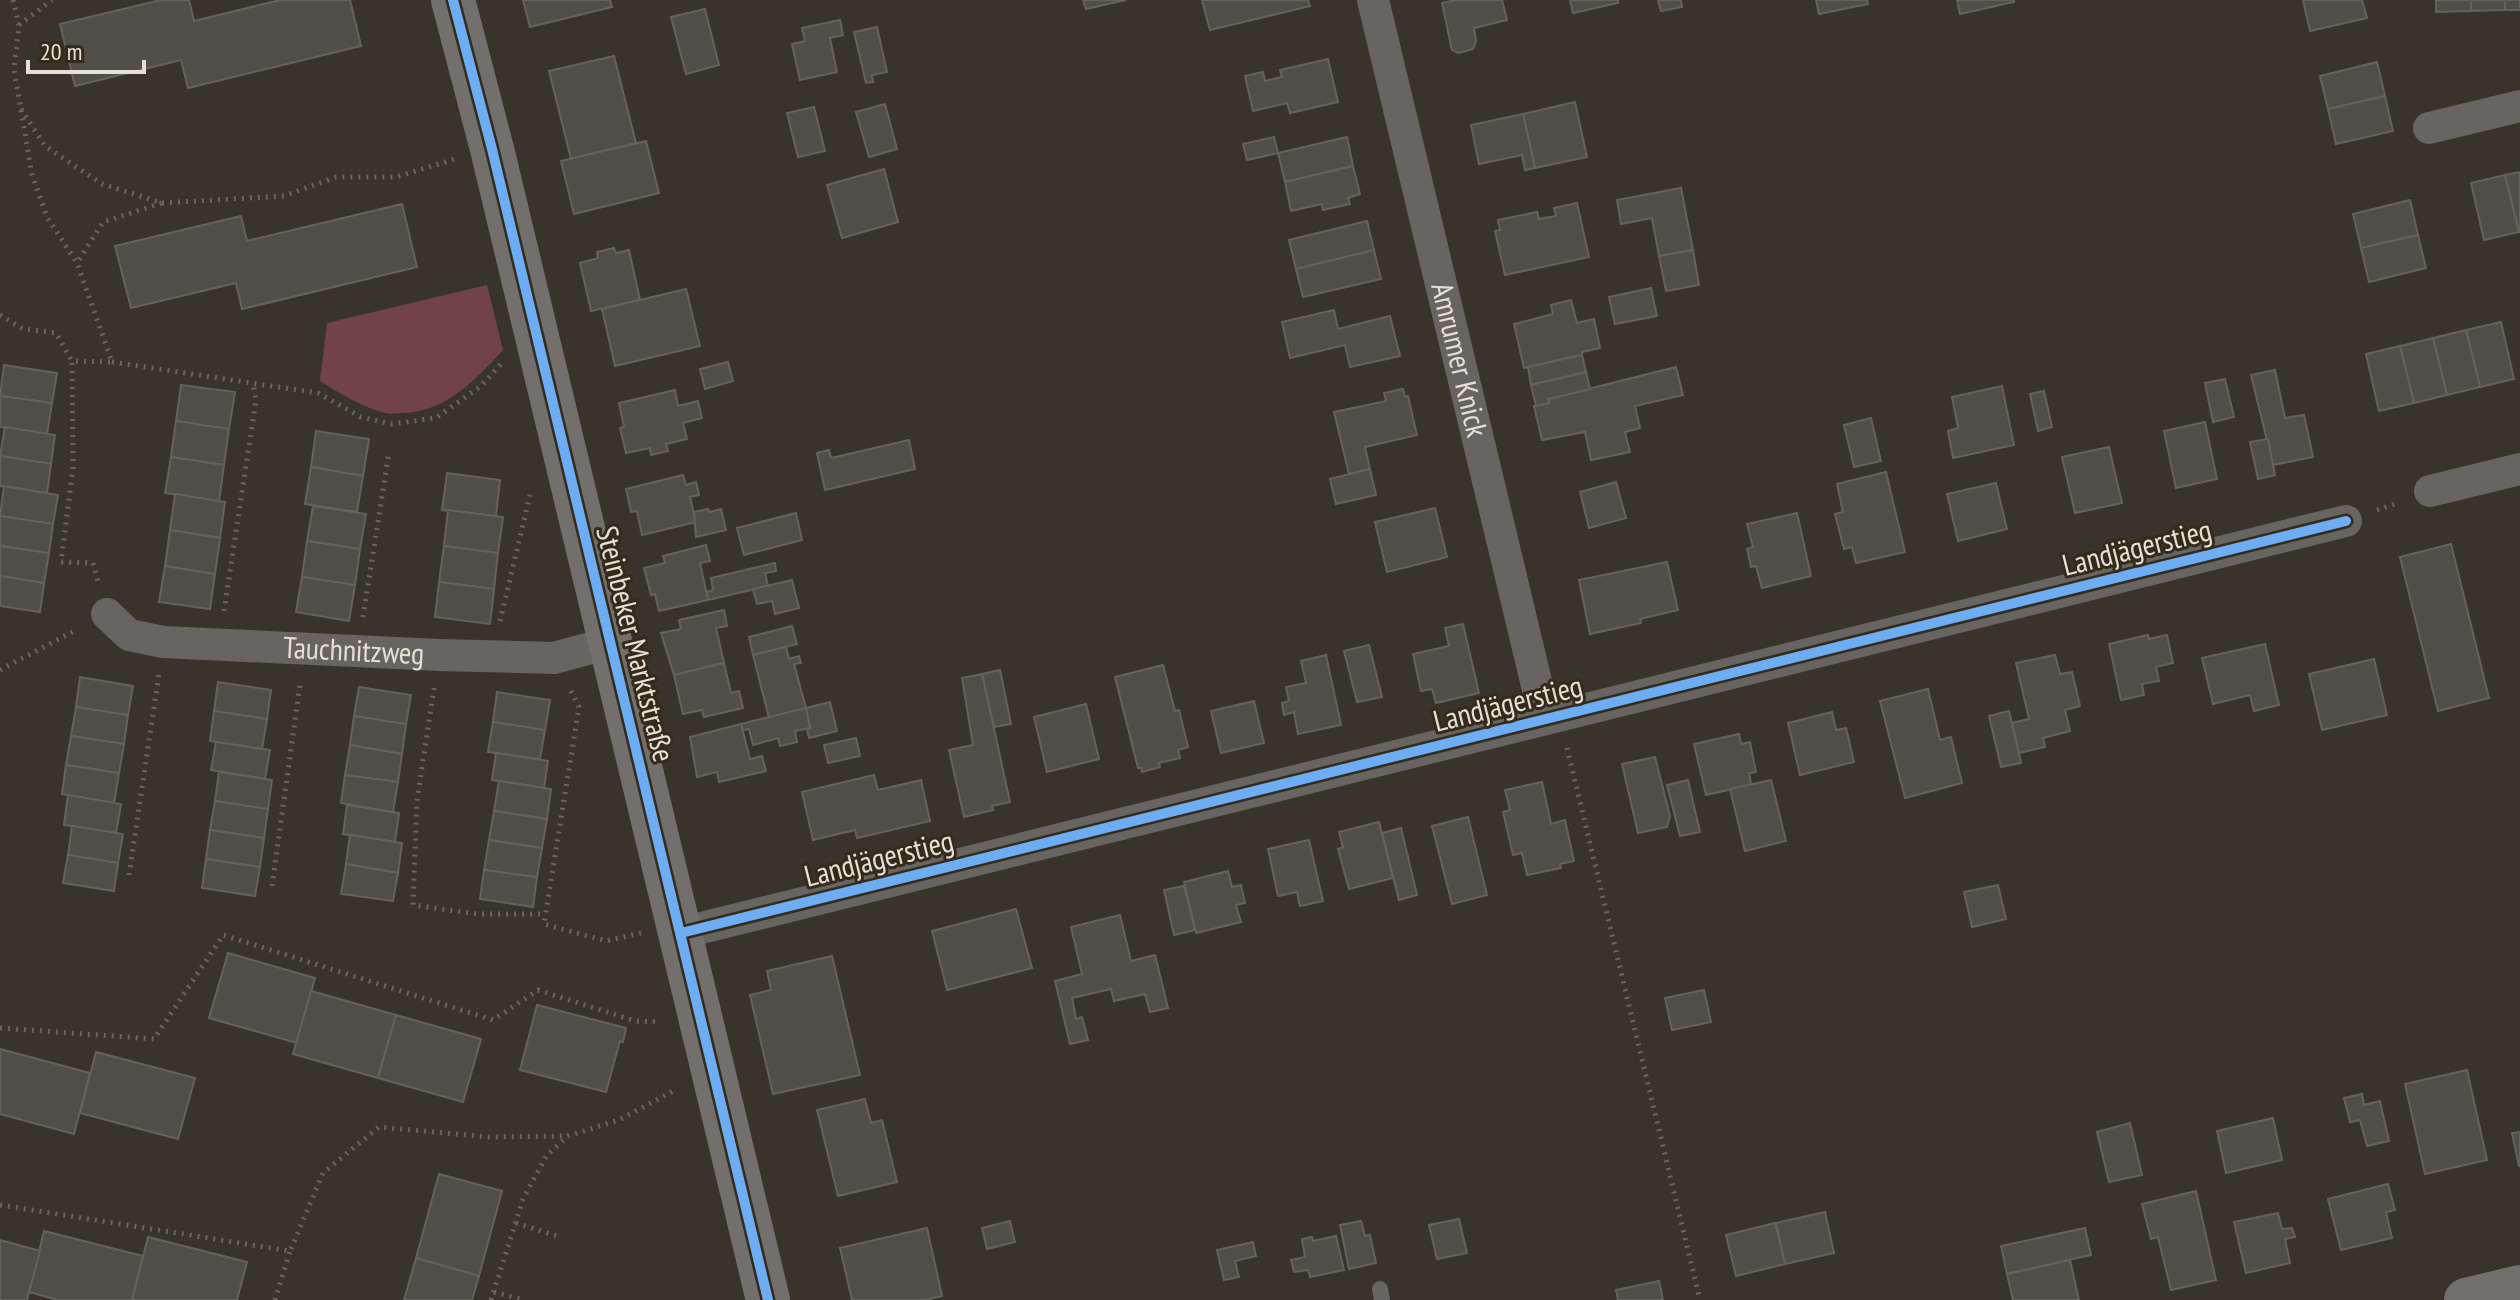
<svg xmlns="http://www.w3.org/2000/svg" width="2520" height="1300" viewBox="0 0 2520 1300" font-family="'PT Sans Narrow',sans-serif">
<rect width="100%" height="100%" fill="#39342b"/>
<path fill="#714247" d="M487 285 503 350C476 379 448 410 406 413 397 413 389 415 381 412 359 405 339 393 320 381L327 323Z"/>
<g fill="#514e47" stroke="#64635b" stroke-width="2">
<path d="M161 0H189L194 21 280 0H350L361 46 188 88 181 60 75 86 60 24Z"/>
<path d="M523 0H610L612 7 530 27Z"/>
<path d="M1083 0H1126L1086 9Z"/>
<path d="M1202 0H1308L1310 6 1210 30Z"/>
<path d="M1456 0H1502L1507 20 1474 28 1476 41 1473 49 1459 53 1452 50 1442 3Z"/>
<path d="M1570 0H1618V3L1573 13Z"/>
<path d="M1658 0H1681L1682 7 1661 11Z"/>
<path d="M1816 0H1867L1868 4 1819 14Z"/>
<path d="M1957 0H2014V2L1960 14Z"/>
<path d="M2303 0H2362L2367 18 2310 31Z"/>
<path d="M2436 0H2471V11L2436 12Z"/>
<path d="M2471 0H2505V10L2471 11Z"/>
<rect x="2505" y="0" width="15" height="10"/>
<path d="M705 9 719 65 686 74 671 17Z"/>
<path d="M840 20 843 35 830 38 837 72 800 80 792 44 805 41 802 28Z"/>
<path d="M877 27 887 72 872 75 873 82 866 83 854 32Z"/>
<path d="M614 56 636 143 571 159 549 71Z"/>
<path d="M1328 59 1338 102 1290 113 1287 103 1253 111 1245 76 1263 72 1265 81 1282 77 1280 70Z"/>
<path d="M2377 62 2385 96 2328 109 2320 76Z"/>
<path d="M2385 96 2393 131 2336 144 2328 109Z"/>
<path d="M1575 102 1587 157 1535 168 1523 114Z"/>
<path d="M885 104 897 149 869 157 856 112Z"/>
<path d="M814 107 825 151 798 157 787 113Z"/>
<path d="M1523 114 1535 168 1525 170 1522 155 1479 164 1471 125Z"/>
<path d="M1274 137 1278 153 1247 160 1243 144Z"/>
<path d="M1347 137 1353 166 1285 182 1278 153Z"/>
<path d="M646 141 659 193 574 214 561 161Z"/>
<path d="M1353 166 1360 194 1348 198 1350 204 1323 210 1322 204 1291 211 1285 182Z"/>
<path d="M884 169 898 222 842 238 827 185Z"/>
<path d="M2520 172V232H2519L2505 175Z"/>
<path d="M2505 175 2519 232 2484 240 2471 183Z"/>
<path d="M1681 188 1693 250 1659 256 1652 218 1621 224 1617 200Z"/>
<path d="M2410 200 2418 235 2361 248 2353 214Z"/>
<path d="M1577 203 1589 257 1505 275 1495 231 1500 230 1498 220 1537 212 1539 219 1556 216 1554 208Z"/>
<path d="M402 204 417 267 242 309 236 283 131 308 115 246 241 216 247 241Z"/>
<path d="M1367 221 1374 250 1296 269 1289 240Z"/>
<path d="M2418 235 2426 268 2369 282 2361 248Z"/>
<path d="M614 248 616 253 629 250 640 300 591 311 580 263 598 258 597 252Z"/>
<path d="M1374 250 1381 279 1303 297 1296 269Z"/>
<path d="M1693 250 1699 285 1666 291 1659 256Z"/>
<path d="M1651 288 1657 316 1615 324 1609 297Z"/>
<path d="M686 289 700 346 615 366 602 309Z"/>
<path d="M1571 300 1577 323 1594 319 1600 348 1582 352V355L1524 368 1514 324 1553 314 1551 305Z"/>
<path d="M1334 310 1338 329 1390 316 1400 356 1350 367 1345 345 1290 358 1282 322Z"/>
<path d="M2501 322 2514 379 2480 387 2466 330Z"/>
<path d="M2466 330 2480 387 2447 395 2433 338Z"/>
<path d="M2433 338 2447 395 2414 403 2400 346Z"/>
<path d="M2400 346 2414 403 2379 411 2366 354Z"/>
<path d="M1582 355 1586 372 1531 385 1528 367Z"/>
<path d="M728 362 733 381 705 389 700 369Z"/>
<path d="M4 365 57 373 52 403 0 396Z"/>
<path d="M1676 367 1683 395 1635 406 1640 428 1625 432 1630 452 1591 460 1585 432 1542 440 1534 406 1549 403 1548 399Z"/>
<path d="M2275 370 2285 418 2304 415 2313 457 2273 465 2251 375Z"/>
<path d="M1586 372 1590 389 1548 399 1549 403 1536 406 1531 385Z"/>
<path d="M2225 379 2234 417 2213 422 2205 383Z"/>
<path d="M181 385 235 392 229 429 176 421Z"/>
<path d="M2002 386 2014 445 1953 458 1948 431 1958 428 1952 397Z"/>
<path d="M1403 389 1405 397 1408 396 1417 435 1365 447 1370 469 1349 474 1334 412 1386 401 1384 393Z"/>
<path d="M675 390 678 406 698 401 702 418 683 423 687 439 666 444 668 451 651 455 650 448 626 453 620 428 624 427 619 403Z"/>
<path d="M2044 391 2052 427 2038 431 2030 394Z"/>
<path d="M0 396 52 403 47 434 0 427Z"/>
<path d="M1871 418 1881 461 1854 467 1844 425Z"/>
<path d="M176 421 229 429 224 465 171 457Z"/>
<path d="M2205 422 2217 479 2176 488 2164 431Z"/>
<path d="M5 427 55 435 51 464 0 456Z"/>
<path d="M316 431 369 439 363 476 311 467Z"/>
<path d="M2268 439 2275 475 2258 479 2250 442Z"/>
<path d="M909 440 915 469 825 490 817 453 829 450 831 458Z"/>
<path d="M2109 447 2122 503 2075 513 2062 457Z"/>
<path d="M0 456 51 464 47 493 0 486Z"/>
<path d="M171 457 224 465 219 501 165 493Z"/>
<path d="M311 467 363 476 357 512 305 504Z"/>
<path d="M1370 469 1376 495 1336 504 1330 479Z"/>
<path d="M1886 472 1905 552 1856 563 1852 547 1844 549 1835 514 1843 512 1837 484Z"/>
<path d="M447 473 500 480 496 516 442 510Z"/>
<path d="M683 475 686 485 696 482 699 495 690 497 696 522 642 535 637 511 631 512 626 489Z"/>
<path d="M1616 482 1626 518 1589 528 1580 492Z"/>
<path d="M1996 483 2007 529 1958 541 1947 494Z"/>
<path d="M4 486 58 495 53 524 0 516Z"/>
<path d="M175 494 225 502 220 538 170 530Z"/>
<path d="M313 506 366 514 360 549 307 541Z"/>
<path d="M1435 508 1447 557 1387 572 1375 522Z"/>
<path d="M708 509 709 512 721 509 726 530 696 537 694 512Z"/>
<path d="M448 510 503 517 498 553 444 546Z"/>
<path d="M796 513 802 540 744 555 737 528Z"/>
<path d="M1797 513 1811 576 1762 588 1756 566 1751 567 1747 549 1753 547 1747 524Z"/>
<path d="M0 516 53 524 49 553 0 546Z"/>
<path d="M170 530 220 538 215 574 165 566Z"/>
<path d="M307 541 360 549 355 585 302 577Z"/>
<path d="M2451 544 2489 698 2438 711 2400 557Z"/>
<path d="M706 545 710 561 700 563 708 600 659 611 655 594 651 595 644 568 665 563 663 556Z"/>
<path d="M0 546 49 553 44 583 0 576Z"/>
<path d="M444 546 498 553 494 589 439 582Z"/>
<path d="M1667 562 1678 610 1640 619 1641 623 1590 634 1579 580Z"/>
<path d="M775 563 776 571 765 573 768 586 708 600 707 592 713 590 711 578Z"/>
<path d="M165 566 215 574 210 609 159 602Z"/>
<path d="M0 576 44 583 40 612 0 606Z"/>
<path d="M302 577 355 585 349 621 296 612Z"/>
<path d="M792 580 799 608 775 614 772 601 757 604 753 589Z"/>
<path d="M439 582 494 589 490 624 435 617Z"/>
<path d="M724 610 727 626 716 628 724 663 674 675 661 633 681 629 679 620Z"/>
<path d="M1463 624 1479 693 1436 703 1432 689 1421 691 1413 654 1449 646 1445 628Z"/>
<path d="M792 626 797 644 753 655 749 637Z"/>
<path d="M2148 635 2149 639 2167 635 2173 663 2156 667 2159 681 2142 684 2144 695 2121 700 2109 644Z"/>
<path d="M2265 644 2279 705 2254 711 2250 695 2213 704 2202 658Z"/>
<path d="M1369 645 1382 697 1357 702 1344 651Z"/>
<path d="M786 647 789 659 799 656 801 663 794 664 806 708 769 718 753 655Z"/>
<path d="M1326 655 1341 725 1298 734 1294 712 1284 715 1282 703 1289 701 1286 687 1306 683 1301 661Z"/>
<path d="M2055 655 2060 674 2072 672 2080 706 2065 710 2070 731 2043 738 2045 747 2019 753 2012 723 2029 719 2016 663Z"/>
<path d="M2374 659 2387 715 2322 730 2309 674Z"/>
<path d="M724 663 731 693 739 691 743 708 704 717 702 710 683 714 674 675Z"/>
<path d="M1163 665 1175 711 1179 710 1188 747 1178 750 1180 758 1159 763 1160 767 1142 772 1141 768H1138L1115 677Z"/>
<path d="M1000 670 1011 724 994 727 982 674Z"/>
<path d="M982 674 1010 802 992 806 993 810 964 817 949 750 973 745 962 678Z"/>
<path d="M80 677 133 686 128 715 76 707Z"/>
<path d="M218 682 271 690 267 719 214 711Z"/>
<path d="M359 687 411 695 406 724 354 716Z"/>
<path d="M1928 689 1940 740 1951 737 1962 783 1905 798 1880 701Z"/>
<path d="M497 692 550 700 545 730 493 722Z"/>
<path d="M1254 701 1264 743 1221 753 1211 711Z"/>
<path d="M830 702 837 731 809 738 807 728H810L806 708Z"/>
<path d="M1086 704 1099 759 1047 772 1034 717Z"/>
<path d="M76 707 128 715 124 744 71 736Z"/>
<path d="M806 708 810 728 795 731 797 742 780 746 778 738 753 745 749 729 743 730 741 724Z"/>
<path d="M214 711 267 719 262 749 210 741Z"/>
<path d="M2009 711 2021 763 2001 767 1989 716Z"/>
<path d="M1832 712 1836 730 1846 728 1854 762 1800 775 1788 723Z"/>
<path d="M354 716 406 724 402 754 350 745Z"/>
<path d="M493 722 545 730 540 759 488 752Z"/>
<path d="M741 724 750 759 762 756 766 771 719 782 717 772 697 777 690 737Z"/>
<path d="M1739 734 1741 744 1750 742 1756 772 1749 773 1751 785 1706 795 1694 744Z"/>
<path d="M71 736 124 744 119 773 66 765Z"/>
<path d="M856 738 860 756 828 763 824 745Z"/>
<path d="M216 742 270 750 265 779 211 770Z"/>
<path d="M350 745 402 754 398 782 345 775Z"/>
<path d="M496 753 548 761 544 788 492 780Z"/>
<path d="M1655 757 1670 816 1667 827 1638 833 1622 764Z"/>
<path d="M66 765 119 773 114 803 62 794Z"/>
<path d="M219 772 272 780 268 809 215 801Z"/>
<path d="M345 775 398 782 393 812 341 803Z"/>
<path d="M874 775 878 790 921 780 930 821 857 838 855 830 813 840 802 792Z"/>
<path d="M1688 780 1700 832 1680 836 1667 785Z"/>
<path d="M1771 780 1786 841 1745 851 1730 789Z"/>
<path d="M499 781 551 789 547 819 494 811Z"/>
<path d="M1542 782 1551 824 1565 820 1574 861 1560 864 1561 868 1527 875 1522 853 1513 855 1503 812 1510 810 1505 790Z"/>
<path d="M68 795 121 804 116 833 64 825Z"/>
<path d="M215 801 268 809 264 838 210 830Z"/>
<path d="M347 805 399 813 395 842 343 834Z"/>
<path d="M494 811 547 819 542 848 489 840Z"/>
<path d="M1468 817 1487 895 1452 904 1432 826Z"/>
<path d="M1379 822 1393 878 1349 889 1338 849 1343 847 1339 832Z"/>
<path d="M72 826 123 834 118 863 68 855Z"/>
<path d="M1401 828 1417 895 1399 900 1382 833Z"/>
<path d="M210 830 264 838 260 867 206 859Z"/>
<path d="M350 835 402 843 398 873 346 864Z"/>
<path d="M489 840 542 848 537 877 484 870Z"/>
<path d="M1309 840 1323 901 1300 906 1297 892 1278 896 1268 849Z"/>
<path d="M68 855 118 863 114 891 63 883Z"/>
<path d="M206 859 260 867 255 896 202 888Z"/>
<path d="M346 864 398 873 393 901 341 894Z"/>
<path d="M484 870 537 877 533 907 480 899Z"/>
<path d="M1228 871 1232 887 1241 885 1245 903 1236 905 1241 922 1196 933 1184 882Z"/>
<path d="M1998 885 2006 919 1972 927 1964 892Z"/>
<path d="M1184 886 1195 930 1174 935 1164 890Z"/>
<path d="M1016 909 1032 968 947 990 932 931Z"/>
<path d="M1120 915 1131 961 1155 955 1168 1008 1150 1012 1145 994 1114 1001 1111 989 1072 998 1076 1019 1082 1017 1088 1040 1070 1044 1055 981 1082 974 1071 927Z"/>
<path d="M228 953 315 978 297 1043 209 1018Z"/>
<path d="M832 956 860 1075 773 1094 750 995 771 990 767 971Z"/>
<path d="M1704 990 1711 1022 1672 1030 1665 998Z"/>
<path d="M311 991 396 1015 378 1078 293 1054Z"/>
<path d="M537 1005 626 1028 623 1042 620 1041 606 1092 520 1070Z"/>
<path d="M396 1015 481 1039 463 1102 378 1078Z"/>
<path d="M0 1049 90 1073 74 1134 0 1114Z"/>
<path d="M96 1052 195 1078 178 1139 80 1113Z"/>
<path d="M2467 1070 2487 1160 2425 1174 2405 1084Z"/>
<path d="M2362 1094 2364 1105 2380 1101 2389 1141 2367 1146 2360 1120 2350 1122 2344 1098Z"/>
<path d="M865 1099 871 1123 882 1120 897 1182 838 1196 817 1110Z"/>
<path d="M2273 1118 2282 1160 2226 1173 2217 1131Z"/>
<path d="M2130 1123 2142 1175 2109 1182 2097 1132Z"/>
<path d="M2520 1132V1166H2519L2512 1133Z"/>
<path d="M439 1174 502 1191 479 1276 416 1258Z"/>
<path d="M2388 1184 2395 1210 2386 1212 2392 1238 2341 1250 2328 1199Z"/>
<path d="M2196 1191 2216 1280 2171 1290 2158 1237 2151 1239 2142 1204Z"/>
<path d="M1825 1212 1834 1253 1785 1264 1776 1223Z"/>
<path d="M2278 1213 2282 1229 2292 1228 2295 1237 2285 1239 2290 1263 2246 1273 2234 1222Z"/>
<path d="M1459 1219 1467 1253 1437 1259 1429 1225Z"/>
<path d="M1010 1221 1015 1242 987 1249 982 1228Z"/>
<path d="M1361 1221 1365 1236 1370 1235 1376 1263 1349 1269 1340 1225Z"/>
<path d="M1775 1223 1785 1264 1736 1276 1726 1235Z"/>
<path d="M927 1228 942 1296 925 1300H852L840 1248Z"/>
<path d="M2085 1228 2091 1255 2007 1274 2001 1246Z"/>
<path d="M44 1231 143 1256 132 1300H58L29 1292Z"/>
<path d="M1336 1236 1344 1270 1310 1277 1308 1270 1294 1272 1291 1260 1305 1257 1302 1239 1312 1237 1313 1241Z"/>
<path d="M148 1237 247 1262 237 1300H132Z"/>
<path d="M0 1240 40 1251 27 1300H0Z"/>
<path d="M1253 1242 1256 1256 1235 1261 1239 1277 1224 1280 1217 1250Z"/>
<path d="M416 1258 479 1276 472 1300H404Z"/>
<path d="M2070 1260 2079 1300H2013L2007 1274Z"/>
<path d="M1659 1281 1663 1300H1618L1616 1290Z"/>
</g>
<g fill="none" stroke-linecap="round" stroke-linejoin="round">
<g stroke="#696662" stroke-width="5" stroke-dasharray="2 6" stroke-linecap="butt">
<path d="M13 0 19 25 14 69 32 175 47 217 77 263 112 362 72 361 73 468 61 562 93 563 98 582"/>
<path d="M19 25 52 0"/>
<path d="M21 109 45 146 102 184 162 203 103 222 77 263"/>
<path d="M162 203 284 196 336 177H396L455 159"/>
<path d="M0 315 23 329 56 333 72 361"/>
<path d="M112 362 318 393 361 417 391 424 436 418 481 386 501 364"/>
<path d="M2377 510 2398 503"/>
<path d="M224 611 256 400 253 383"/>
<path d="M363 617 389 452"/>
<path d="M500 621 530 495"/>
<path d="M0 670 78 629"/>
<path d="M434 688 417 801 413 905 477 914H546"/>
<path d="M571 691 579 707 544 924 606 941 641 933"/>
<path d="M1567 748 1700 1300"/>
<path d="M129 875 159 674"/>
<path d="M272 886 300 684"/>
<path d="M0 1028 154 1039 223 935 493 1020 538 990 635 1021 658 1022"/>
<path d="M0 1205 290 1251 323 1173 379 1127 489 1137 568 1136"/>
<path d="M516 1223 560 1237"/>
<path d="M494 1292 524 1300"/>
<path d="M275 1300 290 1251"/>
<path d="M491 1300 523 1199 547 1155 568 1136 619 1120 677 1089"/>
</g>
<path stroke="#686461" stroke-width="16" d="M1380 1289 1382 1300"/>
<g stroke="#686461" stroke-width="32">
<path id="s1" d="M1373 0 1545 719"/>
<path d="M2429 128 2520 106"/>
<path d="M2430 491 2520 469"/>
<path id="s2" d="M107 614 129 635 163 642 439 655 554 658 609 643"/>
<path d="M681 933 2346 521"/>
</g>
<g stroke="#726f6c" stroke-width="44">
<path d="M453 0 492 149 768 1300"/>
<path d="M2466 1300 2520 1287"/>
</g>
<g stroke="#342b1c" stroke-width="15">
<g id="cycleway">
<path d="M453 0 492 149 768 1300"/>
<path d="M681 933 2346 521"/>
</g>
</g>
<use href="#cycleway" stroke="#6dadf4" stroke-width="10"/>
</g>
<g text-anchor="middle" stroke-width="6" stroke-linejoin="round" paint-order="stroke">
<g font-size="30" fill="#e6e0d6" stroke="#342b1c">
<text dy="10" stroke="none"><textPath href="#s1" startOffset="370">Amrumer Knick</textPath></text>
<text transform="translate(2137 548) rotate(-14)" y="10">Landjägerstieg</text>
<text transform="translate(635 644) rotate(76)" y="10">Steinbeker Marktstraße</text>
<text dy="10" stroke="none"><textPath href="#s2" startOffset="256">Tauchnitzweg</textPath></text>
<text transform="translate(1508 704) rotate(-14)" y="10">Landjägerstieg</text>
<text transform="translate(879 859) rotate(-14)" y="10">Landjägerstieg</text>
</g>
</g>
<path d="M28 60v12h116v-12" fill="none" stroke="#e6e0d6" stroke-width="4"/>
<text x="40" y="60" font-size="24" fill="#e6e0d6" stroke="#342b1c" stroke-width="6" paint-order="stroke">20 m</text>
</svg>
